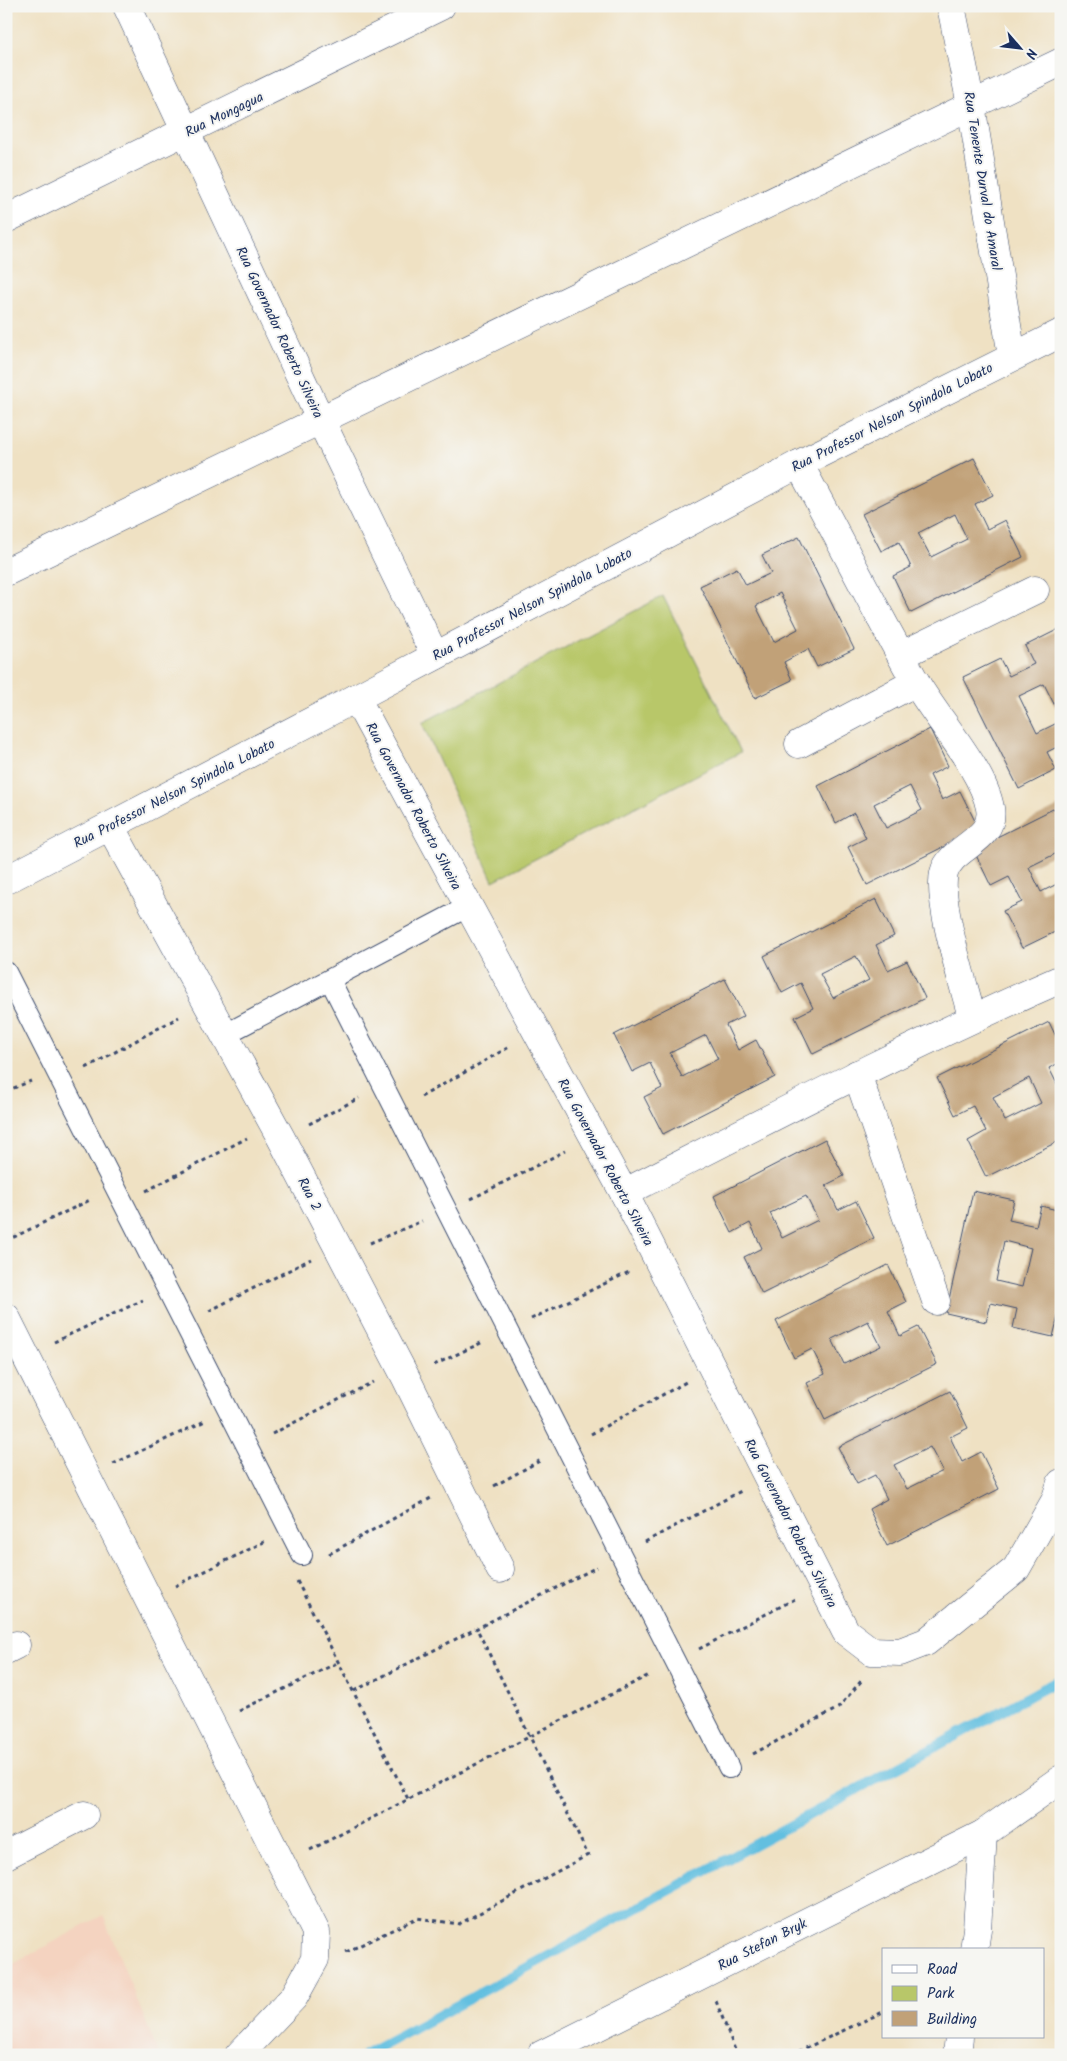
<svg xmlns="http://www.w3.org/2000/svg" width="1067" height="2061" viewBox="0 0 1067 2061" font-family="Kalam,sans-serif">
<rect width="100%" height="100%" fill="#f6f6f2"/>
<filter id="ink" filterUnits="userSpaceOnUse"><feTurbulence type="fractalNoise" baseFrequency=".02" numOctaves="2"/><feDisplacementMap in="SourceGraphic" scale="10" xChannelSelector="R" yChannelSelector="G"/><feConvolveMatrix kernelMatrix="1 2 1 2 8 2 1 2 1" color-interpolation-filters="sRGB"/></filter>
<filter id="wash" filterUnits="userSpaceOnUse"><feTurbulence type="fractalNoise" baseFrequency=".0096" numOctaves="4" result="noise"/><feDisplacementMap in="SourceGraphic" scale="20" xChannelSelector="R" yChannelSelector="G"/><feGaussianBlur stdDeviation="1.12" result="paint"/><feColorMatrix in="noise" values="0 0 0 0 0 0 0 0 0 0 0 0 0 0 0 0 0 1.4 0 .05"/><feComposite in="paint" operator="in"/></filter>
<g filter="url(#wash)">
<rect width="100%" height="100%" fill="#efe1c3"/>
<path fill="#f4d3c0" d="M103 1915 159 2055H6V1968Z"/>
<path fill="#b8c769" stroke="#6a7b64" d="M663 596 741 752 493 881 422 723Z"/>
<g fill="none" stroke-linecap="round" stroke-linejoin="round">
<path stroke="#62bfe0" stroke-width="10" d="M365 2055 1061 1679"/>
</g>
<g id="blocks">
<g fill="#c1a178" fill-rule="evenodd">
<path d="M974 458 993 495 975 504 987 529 1005 520 1023 557 911 613 893 576 911 567 899 542 881 551 862 514ZM955 514 967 539 931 557 918 533Z"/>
<path d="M799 537 854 649 817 667 808 649 784 662 792 680 755 698 700 586 737 568 746 585 771 573 762 555ZM780 593 798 629 774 642 756 606Z"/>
<path d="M1061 628V718L1044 684 1019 696 1037 733 1061 721V745L1047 752 1056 770 1019 789 963 677 1000 659 1009 676 1034 664 1025 646Z"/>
<path d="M930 729 948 766 930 775 942 800 960 791 979 829 867 885 848 847 866 838 854 813 836 823 818 786ZM910 786 922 810 886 828 874 804Z"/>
<path d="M1061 805V851L1029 867 1041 892 1061 882V929L1022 948 1003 911 1022 902 1009 877 991 886 973 849Z"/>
<path d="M876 899 894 936 876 945 888 970 907 961 925 998 813 1054 795 1017 813 1008 801 983 782 993 764 956ZM856 956 869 980 833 998 820 974Z"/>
<path d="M725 979 744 1016 726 1025 738 1050 756 1040 775 1077 663 1134 644 1097 662 1088 650 1063 632 1072 614 1035ZM706 1035 718 1059 682 1077 670 1053Z"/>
<path d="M1049 1022 1061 1047V1062L1049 1068 1061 1092V1140L986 1177 968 1141 986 1131 973 1106 955 1115 937 1078ZM1029 1078 1041 1103 1005 1121 993 1097Z"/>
<path d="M825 1139 844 1176 826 1185 838 1210 856 1201 874 1238 762 1294 744 1257 762 1248 750 1223 732 1233 714 1196ZM806 1196 818 1220 782 1238 770 1213Z"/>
<path d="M973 1191 1014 1200 1009 1220 1036 1226 1041 1206 1061 1211V1304L1053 1337 1013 1328 1017 1309 991 1303 986 1322 946 1313ZM1004 1241 1031 1248 1022 1287 996 1281Z"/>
<path d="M888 1265 906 1302 888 1311 900 1336 918 1327 937 1364 825 1420 807 1383 825 1374 812 1349 794 1358 776 1321ZM868 1321 881 1346 844 1364 832 1339Z"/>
<path d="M950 1391 968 1428 950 1437 962 1462 981 1452 999 1489 887 1546 869 1509 887 1499 875 1475 857 1484 838 1447ZM930 1447 943 1471 907 1489 894 1465Z"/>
</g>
</g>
</g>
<g filter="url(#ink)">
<use href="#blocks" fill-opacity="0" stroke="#3b4a6d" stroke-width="1"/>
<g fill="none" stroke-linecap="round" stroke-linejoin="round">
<g stroke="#3b4a6d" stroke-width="22">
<g id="lane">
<path d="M6 972 302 1555"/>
<path d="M330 980 729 1768"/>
<path d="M224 1035 469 906"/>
</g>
</g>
<g stroke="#3b4a6d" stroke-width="29">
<g id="street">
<path d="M127 6 321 421 435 656"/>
<path d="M951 6 971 105 1012 356"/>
<path d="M6 219 441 6"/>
<path d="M799 464C838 536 875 610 915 681 936 718 983 769 990 808 996 841 951 846 944 873 937 902 964 985 972 1017"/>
<path d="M6 572 1061 62"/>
<path d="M902 655 1035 590"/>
<path d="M356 698 624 1193 846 1632 871 1651 900 1652 926 1642 1016 1569 1055 1501 1061 1483"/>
<path d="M799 744 916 682"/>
<path d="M110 826 281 1138 406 1378 500 1569"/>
<path d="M6 880 356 698 799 464 1061 333"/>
<path d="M857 1074 936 1301"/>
<path d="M624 1193C769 1119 912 1044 1061 979"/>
<path d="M6 1317 316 1932 315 1959 294 1997 239 2055"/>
<path d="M6 1650 16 1645"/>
<path d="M6 1855 84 1815"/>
<path d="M974 1950 977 1929 983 1834"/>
<path d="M541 2055 983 1834 1061 1779"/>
<path d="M957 2055 959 2037"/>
</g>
</g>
<g stroke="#3b4a6d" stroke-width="3" stroke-dasharray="4 4" stroke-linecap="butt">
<path d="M86 1068 179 1017"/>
<path d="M6 1091 31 1081"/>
<path d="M421 1097 511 1046"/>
<path d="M309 1124 359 1098"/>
<path d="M146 1191 247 1138"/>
<path d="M471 1199 565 1151"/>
<path d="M6 1241 92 1199"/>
<path d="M370 1243 422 1221"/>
<path d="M209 1311 311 1259"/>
<path d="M531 1319 629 1272"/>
<path d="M54 1342 143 1300"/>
<path d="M434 1365 483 1342"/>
<path d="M272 1434 373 1382"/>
<path d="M591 1434 686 1382"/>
<path d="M113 1464 205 1421"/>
<path d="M494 1486 543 1459"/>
<path d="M645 1542 741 1491"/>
<path d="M329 1554 431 1498"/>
<path d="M297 1581 408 1799"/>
<path d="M175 1586 266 1541"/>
<path d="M699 1649 795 1599"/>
<path d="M354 1691 597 1567"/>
<path d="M239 1711 339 1662"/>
<path d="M753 1754 838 1708 862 1680"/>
<path d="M310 1850 651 1674"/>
<path d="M346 1952 417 1918 459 1924 588 1855 477 1629"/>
<path d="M716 2001 737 2055"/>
<path d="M791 2055 883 2012"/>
</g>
<use href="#lane" stroke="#fff" stroke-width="20"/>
<use href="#street" stroke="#fff" stroke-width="28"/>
</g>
</g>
<g text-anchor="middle" stroke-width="4" stroke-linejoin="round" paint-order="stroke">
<g font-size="14" fill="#1b2f5e" stroke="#f6f6f2">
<text transform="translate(224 114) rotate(-26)" y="5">Rua Mongagua</text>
<text transform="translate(983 181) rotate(81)" y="5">Rua Tenente Durval do Amaral</text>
<text transform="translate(280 332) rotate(65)" y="5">Rua Governador Roberto Silveira</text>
<text transform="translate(892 417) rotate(-27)" y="5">Rua Professor Nelson Spindola Lobato</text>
<text transform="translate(532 604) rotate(-28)" y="5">Rua Professor Nelson Spindola Lobato</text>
<text transform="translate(174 793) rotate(-27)" y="5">Rua Professor Nelson Spindola Lobato</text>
<text transform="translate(414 806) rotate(62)" y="5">Rua Governador Roberto Silveira</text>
<text transform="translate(606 1162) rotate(62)" y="5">Rua Governador Roberto Silveira</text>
<text transform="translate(310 1194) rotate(63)" y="5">Rua 2</text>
<text transform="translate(791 1523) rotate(63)" y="5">Rua Governador Roberto Silveira</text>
<text transform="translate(762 1944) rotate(-27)" y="5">Rua Stefan Bryk</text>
</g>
</g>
<rect width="1067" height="2061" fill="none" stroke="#f6f6f2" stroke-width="25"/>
<rect x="882" y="1948" width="162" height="90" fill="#f6f6f2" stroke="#9ea6b7"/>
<rect x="892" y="1965" width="25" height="8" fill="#ffffff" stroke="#9ea6b7"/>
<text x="927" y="1974" font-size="15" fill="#1b2f5e">Road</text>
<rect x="892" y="1986" width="25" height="15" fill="#b8c769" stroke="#9ea6b7"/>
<text x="927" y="1998" font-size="15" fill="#1b2f5e">Park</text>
<rect x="892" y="2011" width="25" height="15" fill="#c1a178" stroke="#9ea6b7"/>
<text x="927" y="2024" font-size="15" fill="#1b2f5e">Building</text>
<g transform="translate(1020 48) rotate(118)" stroke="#f6f6f2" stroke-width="4" paint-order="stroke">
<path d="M0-4L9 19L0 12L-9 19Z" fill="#1b2f5e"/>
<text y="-8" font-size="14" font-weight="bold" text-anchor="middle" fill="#1b2f5e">N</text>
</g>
</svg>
